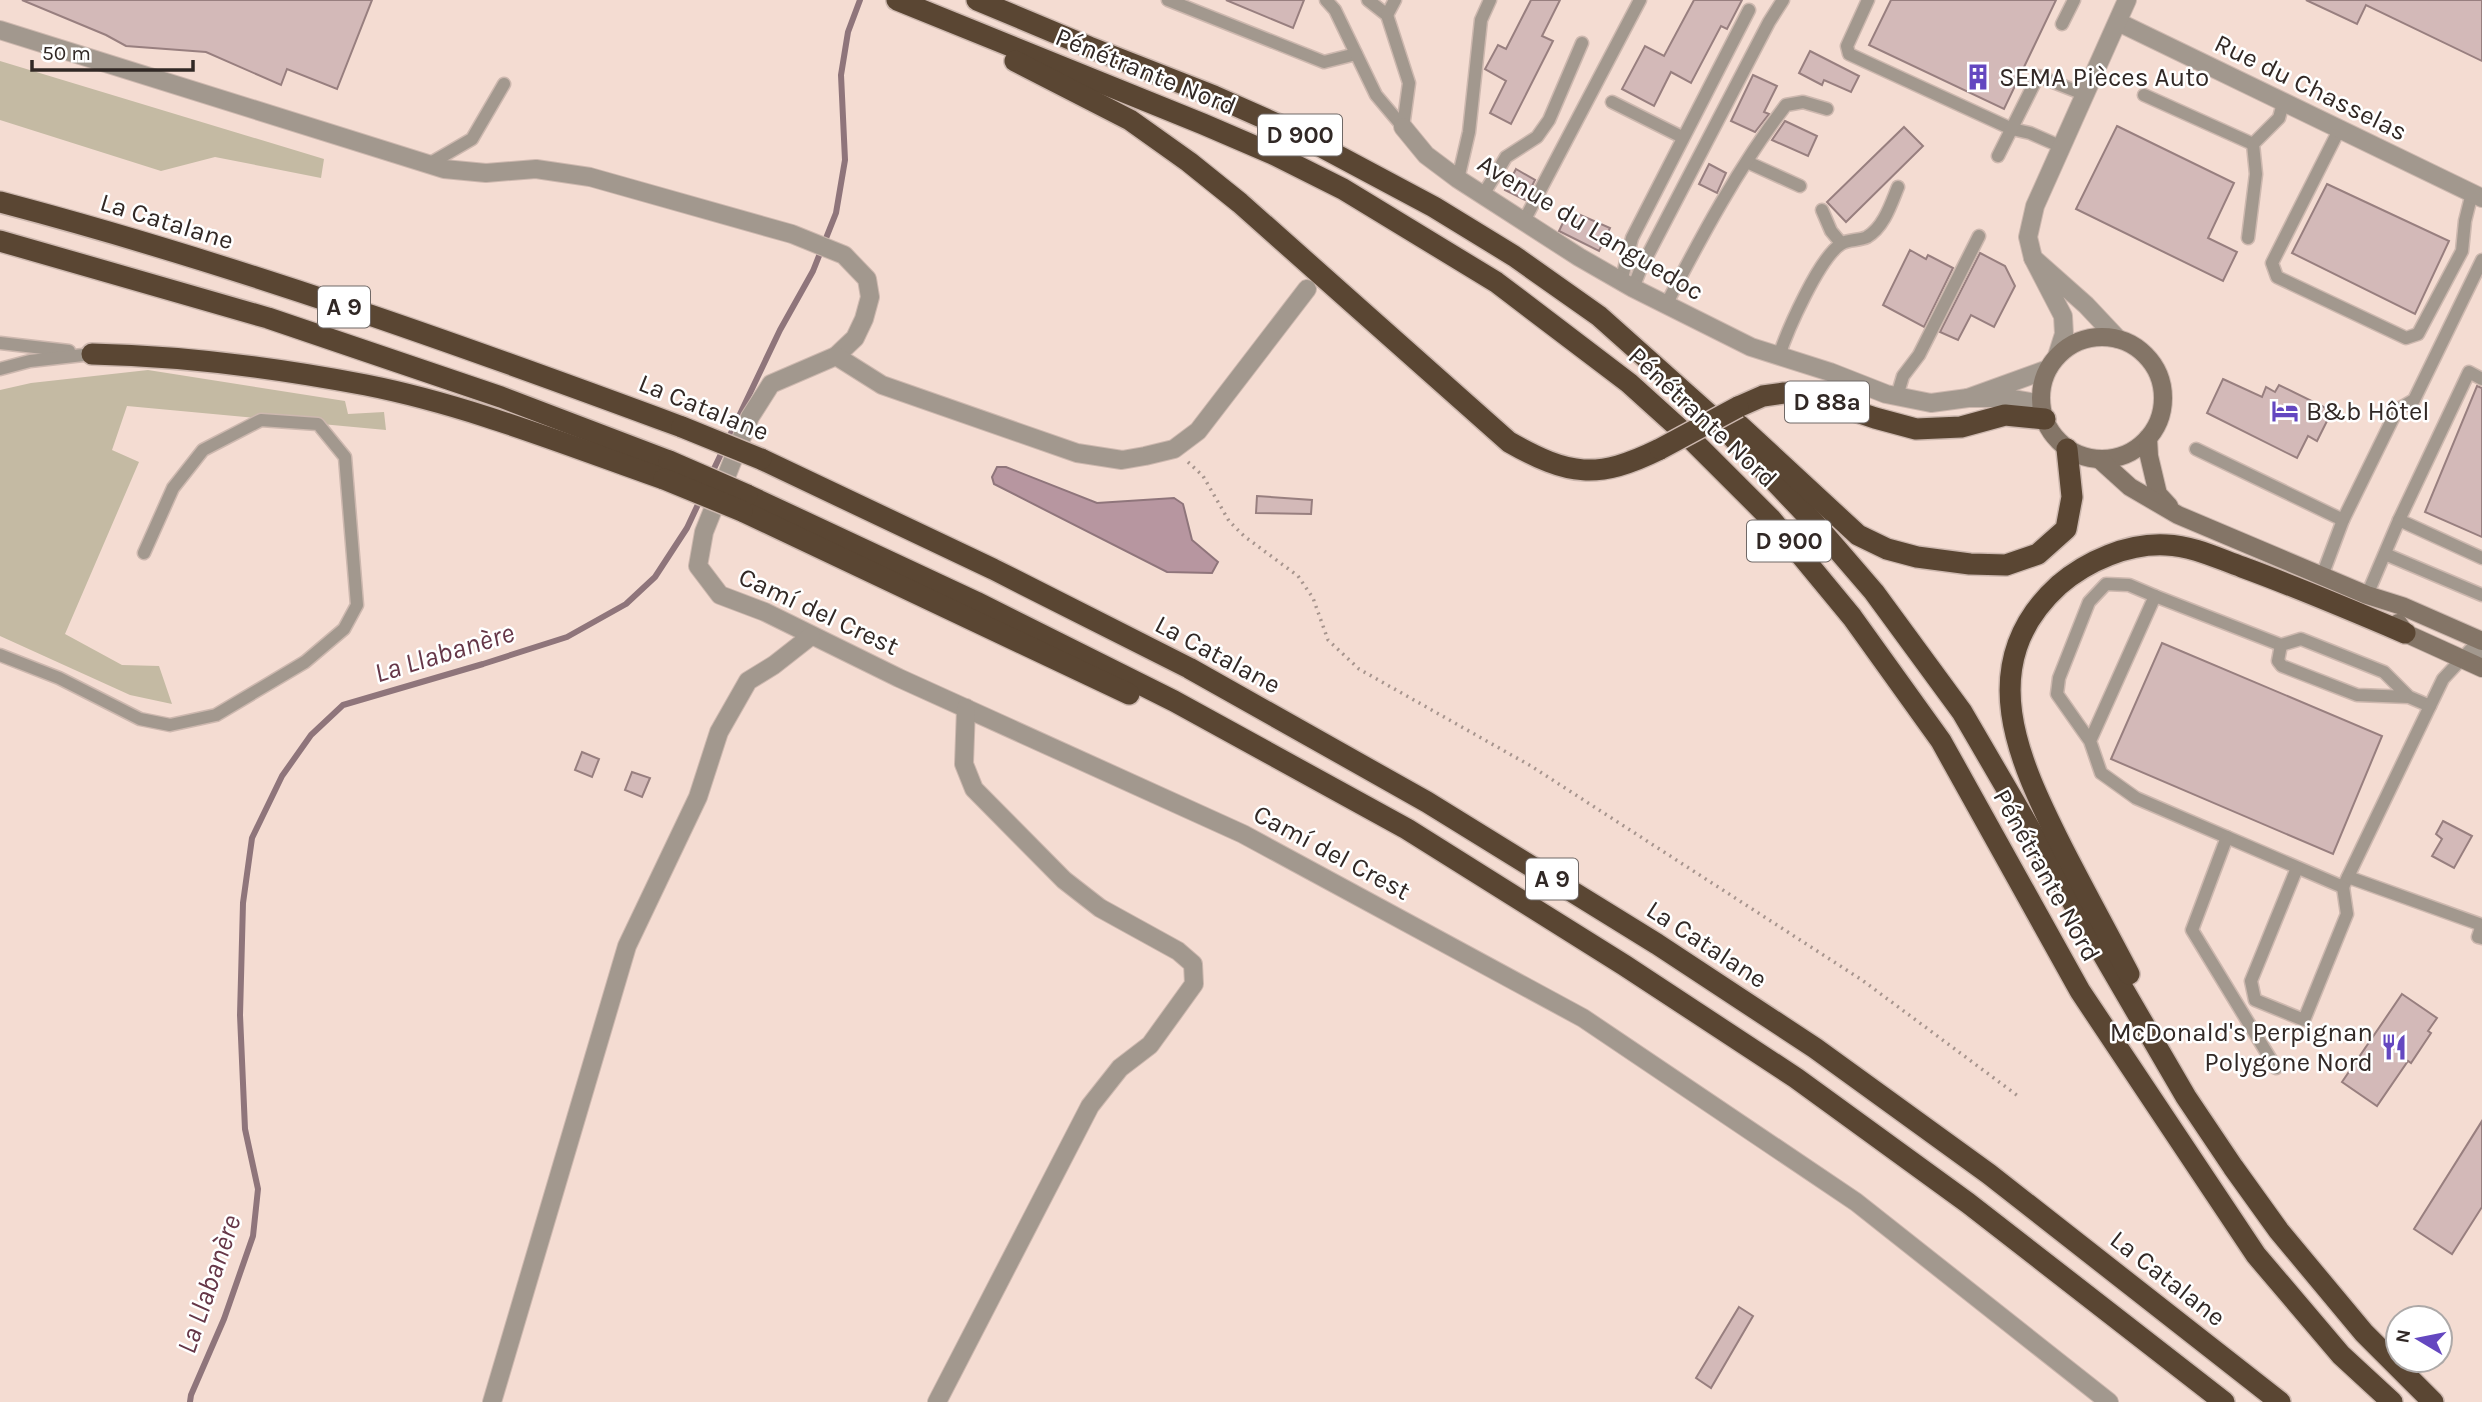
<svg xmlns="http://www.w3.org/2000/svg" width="2482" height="1402" viewBox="0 0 2482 1402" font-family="Karla,sans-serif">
<rect width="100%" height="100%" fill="#f4dcd2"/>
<g fill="#c4baa3">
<path d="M0 61 324 159 321 178 215 157 161 171 0 120Z"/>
<path d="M148 370 345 401 348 414 384 412 386 430 127 406 112 450 139 462 65 634 122 665 159 666 172 704 130 695 0 636V390L31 383Z"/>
</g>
<path fill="#b796a0" stroke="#8f757b" stroke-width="2" d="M997 467H1006L1097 503 1174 498 1183 504 1192 540 1218 562 1212 573 1167 572 994 484 992 477Z"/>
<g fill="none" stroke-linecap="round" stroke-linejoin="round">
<g stroke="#8f757b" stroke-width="6">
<path d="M711 475 780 330 813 271 836 213 845 160 841 75 848 32 860 0"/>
<path d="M190 1402 191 1395 224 1319 253 1236 258 1189 245 1129 240 1015 243 903 252 838 282 776 311 735 343 705 483 664 567 637 626 604 655 577 687 528 701 498"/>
</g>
</g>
<g fill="#d3b9b8" stroke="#987f7f" stroke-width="2">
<path d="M22 0H372L337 89 287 69 281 85 206 52 126 46 106 35Z"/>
<path d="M1226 0H1304L1293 28Z"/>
<path d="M1531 0H1560L1542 36 1553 41 1511 124 1490 113 1506 81 1485 69 1498 45 1506 49Z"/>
<path d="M1694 0H1742L1727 29 1721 26 1691 83 1671 72 1654 106 1622 89 1645 46 1664 56Z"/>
<path d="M1891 0H2056L2004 109 1869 45Z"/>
<path d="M2306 0H2482V61L2366 5 2357 24Z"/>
<path d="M1810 51 1859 76 1851 92 1824 80 1822 85 1799 73Z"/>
<path d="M1753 75 1777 86 1764 112 1769 114 1755 132 1731 121Z"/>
<path d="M1785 121 1817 136 1808 156 1772 140Z"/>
<path d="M2117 126 2234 183 2208 238 2237 252 2223 281 2076 209Z"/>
<path d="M1904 127 1923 146 1846 222 1827 202Z"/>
<path d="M1709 164 1726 173 1717 193 1699 184Z"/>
<path d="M1516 169 1535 180 1525 200 1505 190Z"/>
<path d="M2327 184 2449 241 2415 314 2292 253Z"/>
<path d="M1569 210 1610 228 1599 251 1559 231Z"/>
<path d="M1910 250 1926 259 1928 255 1953 268 1924 327 1883 305Z"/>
<path d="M1980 253 2005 266 2015 286 1994 327 1971 315 1958 340 1940 332Z"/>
<path d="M2223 379 2262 397 2266 387 2275 392 2279 385 2332 411 2317 441 2308 436 2297 458 2207 413Z"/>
<path d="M2477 386 2482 388V537L2425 512Z"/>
<path d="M1257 496 1312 500 1311 514 1256 513Z"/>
<path d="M2162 643 2382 736 2333 854 2111 759Z"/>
<path d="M582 752 599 759 592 777 575 770Z"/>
<path d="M632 772 650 778 642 797 625 790Z"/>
<path d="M2443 821 2472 836 2454 868 2432 856 2442 839 2436 834Z"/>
<path d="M2402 994 2437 1018 2428 1031 2431 1033 2411 1063 2408 1061 2377 1106 2342 1082Z"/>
<path d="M2482 1121V1207L2452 1254 2414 1229Z"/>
<path d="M1739 1307 1753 1316 1711 1388 1696 1378Z"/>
</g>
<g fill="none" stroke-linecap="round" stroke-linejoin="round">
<g stroke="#cdb8af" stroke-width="15">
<g id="lane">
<path d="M1168 0 1324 62 1356 54"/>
<path d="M1326 0 1335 10 1376 95 1403 127"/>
<path d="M1368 0 1387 15 1409 83 1403 127"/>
<path d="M1868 0 1847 46 1849 54 2012 129 2030 133 2062 147"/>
<path d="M1387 15 1395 0"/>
<path d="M2062 24 2074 0"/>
<path d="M2144 95 2253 144"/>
<path d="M1612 102 1682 137"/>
<path d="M2339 130 2272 263 2277 277 2406 338 2418 334 2462 251 2465 221 2472 193"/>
<path d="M1998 156 2038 76 2086 95"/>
<path d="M1747 162 1800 186"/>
<path d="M429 164 472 139 504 84"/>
<path d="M1458 179 1469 132 1481 20 1490 0"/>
<path d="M1483 195 1506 157 1537 137 1549 120 1582 43"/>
<path d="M1822 210 1831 231 1841 243"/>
<path d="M1524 221 1640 0"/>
<path d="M2248 238 2256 174 2253 144 2279 118 2283 103"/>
<path d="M1621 282 1632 238 1749 10"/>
<path d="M1633 288 1641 268 1769 22 1783 0"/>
<path d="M1666 305C1701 237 1739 166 1786 105L1803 102 1827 109"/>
<path d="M0 343 69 351"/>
<path d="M1779 356C1787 331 1819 258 1841 244 1848 239 1859 241 1867 237 1884 227 1891 204 1898 187"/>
<path d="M0 369 30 361 92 354"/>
<path d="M2482 379 2469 372 2399 520 2482 558"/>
<path d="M1897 396 1903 376 1919 355 1979 236"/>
<path d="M2196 449 2343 520"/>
<path d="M2385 554 2482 595"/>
<path d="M2322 576 2343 520 2397 410 2414 400 2482 260"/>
<path d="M2367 595 2399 520"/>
<path d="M2155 596 2281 645"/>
<path d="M0 655 59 678 140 719 170 725 216 715 305 662 344 629 357 605 345 457 318 424 261 420 203 450 173 488 144 553"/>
<path d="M2409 697 2357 695 2282 666 2278 661 2281 645 2301 639 2384 672 2409 697 2430 706"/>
<path d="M2090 741 2155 596 2129 585 2106 584 2089 602 2059 678 2057 694 2090 741 2101 773 2136 798 2343 887 2443 679 2471 649 2482 652"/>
<path d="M2227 837 2192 930 2276 1068"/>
<path d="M2297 868 2251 981 2255 1000 2304 1020 2347 914 2343 887"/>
<path d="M2348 877 2482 925 2478 937 2482 938"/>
</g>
</g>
<g stroke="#cdb8af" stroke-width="20">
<g id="street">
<path d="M2118 22 2482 198"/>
<path d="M0 30 444 169 486 173 536 169 590 177 792 234 844 255 867 279 870 297 864 319 855 338 836 356 771 384 750 417 704 532 698 566 720 595 765 612 899 678 1243 834 1583 1018 1856 1202 2109 1402"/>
<path d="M1403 127 1426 155 1458 179 1579 257 1633 288 1751 347 1830 372 1886 394 1931 403 1968 398"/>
<path d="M2033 258 2028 237 2035 206 2127 0"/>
<path d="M836 356 882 385 1077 453 1122 460 1145 456 1174 449 1198 431 1307 289"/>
<path d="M2057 356 2064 334 2063 316 2033 258 2086 305 2118 339"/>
<path d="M2041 404 2008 398H1968L2048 369"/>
<path d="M492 1402 627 946 698 797 719 732 748 681 774 665 811 636"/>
<path d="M937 1402 1090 1106 1120 1068 1150 1045 1194 984 1193 964 1178 951 1100 908 1064 880 974 789 964 764 966 708"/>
</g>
</g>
<g stroke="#cdb8af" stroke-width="20">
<g id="secondary">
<circle cx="2102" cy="398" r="61"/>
<path d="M2148 438 2149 456 2158 494 2169 506"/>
<path d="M2099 459 2130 487 2178 515 2367 595 2402 606 2482 641"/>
<path d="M2398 623 2405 633 2482 668"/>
</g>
</g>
<g stroke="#cdb8af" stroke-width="24">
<g id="highway">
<path d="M897 0 1203 124 1273 154 1343 189 1496 282 1629 383 1691 439 1771 519 1852 617 1941 741 2080 991 2256 1255 2341 1355 2392 1402"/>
<path d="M977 0 1089 47 1214 96 1286 128 1434 207 1514 256 1599 316 1720 424 1818 527 1874 592 1962 712 2186 1097 2233 1167 2279 1231 2364 1333 2433 1402"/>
<path d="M1015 61 1130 120 1189 162 1240 203 1509 442C1569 476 1597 480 1660 449"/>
<path d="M0 202C232 263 458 344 682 427"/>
<path d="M0 241 268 318 501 397 669 461"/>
<path d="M92 354C183 356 277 368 366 385 468 405 567 445 664 479"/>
<path d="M1738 407 1763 396 1784 393 1810 396 1875 418 1916 429 1961 427 2005 415 2045 419"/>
<path d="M1739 425 1858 535 1887 549 1917 557 1970 564 2006 565 2038 554 2066 529 2072 497 2067 449"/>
<path d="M761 459 993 569 1189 668 1427 802 1657 944 1815 1048 1989 1174 2280 1402"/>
<path d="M747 495 976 602 1174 701 1407 829 1624 965 1796 1078 1968 1203 2224 1402"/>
<path d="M742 511 1129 694"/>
<path d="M2129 974C2107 932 2084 890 2062 847 2019 761 1972 664 2059 585 2087 561 2128 543 2166 545 2193 546 2217 558 2242 567 2297 587 2351 610 2405 633"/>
</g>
</g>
<path stroke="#a7958e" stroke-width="3.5" stroke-dasharray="2 5" stroke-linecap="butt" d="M1188 462 1203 476 1229 521 1244 536 1298 576 1313 598 1328 640 1359 669 1531 766 1862 980 2018 1096"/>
<use href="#lane" stroke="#a2988e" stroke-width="12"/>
<use href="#street" stroke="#a2988e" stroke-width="18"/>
<use href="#secondary" stroke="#847567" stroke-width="18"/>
<use href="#highway" stroke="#5a4633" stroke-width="21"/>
<g stroke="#cdb8af" stroke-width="24" stroke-linecap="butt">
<g id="highway-bridge">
<path d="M682 427 761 459"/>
<path d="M1660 449 1738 407"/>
<path d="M669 461 747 495"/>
<path d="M664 479 742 511"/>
</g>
</g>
<use href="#highway-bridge" stroke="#5a4633" stroke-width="21"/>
</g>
<defs>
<g id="building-bare" transform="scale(2.1)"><path d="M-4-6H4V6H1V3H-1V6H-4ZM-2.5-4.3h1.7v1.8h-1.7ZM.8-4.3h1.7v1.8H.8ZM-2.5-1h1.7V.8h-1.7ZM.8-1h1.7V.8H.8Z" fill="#6447c0" stroke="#fff" stroke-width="2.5" paint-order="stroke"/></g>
<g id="hotel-bare" transform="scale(2.1)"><path d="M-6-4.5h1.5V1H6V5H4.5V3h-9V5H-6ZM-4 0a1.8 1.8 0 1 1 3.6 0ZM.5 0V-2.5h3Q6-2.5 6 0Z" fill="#6447c0" stroke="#fff" stroke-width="2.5" paint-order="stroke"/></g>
<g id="restaurant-bare" transform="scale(2.1)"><path d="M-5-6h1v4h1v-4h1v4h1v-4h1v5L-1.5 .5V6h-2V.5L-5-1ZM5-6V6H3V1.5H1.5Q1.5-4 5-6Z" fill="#6447c0" stroke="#fff" stroke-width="2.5" paint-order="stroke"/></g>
</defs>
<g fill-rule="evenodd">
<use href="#building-bare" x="1978" y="77"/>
<use href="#hotel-bare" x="2285" y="411"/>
<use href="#restaurant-bare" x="2394" y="1047"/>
</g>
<g text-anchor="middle" stroke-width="5" stroke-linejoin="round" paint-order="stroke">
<g fill="#fff" stroke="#6f6866" stroke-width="2">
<rect x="1258" y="114.5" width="84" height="41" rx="5"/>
<rect x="318" y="286.5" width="52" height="41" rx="5"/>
<rect x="1785" y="381.5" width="84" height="41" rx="5"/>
<rect x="1747" y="520.5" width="84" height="41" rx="5"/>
<rect x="1526" y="858.5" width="52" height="41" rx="5"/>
</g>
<g font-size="24" font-weight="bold" fill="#312825">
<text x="1300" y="143">D 900</text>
<text x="344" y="315">A 9</text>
<text x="1827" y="410">D 88a</text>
<text x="1789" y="549">D 900</text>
<text x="1552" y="887">A 9</text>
</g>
<g font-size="26" fill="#312825" stroke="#fff">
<text transform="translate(1146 71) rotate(22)" y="9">Pénétrante Nord</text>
<text transform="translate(2311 87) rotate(26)" y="9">Rue du Chasselas</text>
<text transform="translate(167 221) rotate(17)" y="9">La Catalane</text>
<text transform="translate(1591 227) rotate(31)" y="9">Avenue du Languedoc</text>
<text transform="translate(704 407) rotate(22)" y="9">La Catalane</text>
<text transform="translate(1703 417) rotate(43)" y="9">Pénétrante Nord</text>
<text transform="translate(819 611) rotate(25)" y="9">Camí del Crest</text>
<text transform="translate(1218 654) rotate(28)" y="9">La Catalane</text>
<text transform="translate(1332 852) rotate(28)" y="9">Camí del Crest</text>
<text transform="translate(2047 875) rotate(61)" y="9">Pénétrante Nord</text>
<text transform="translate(1707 944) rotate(33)" y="9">La Catalane</text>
<text transform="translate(2168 1278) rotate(38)" y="9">La Catalane</text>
</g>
<g font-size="26" fill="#312825" stroke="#fff" text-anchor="start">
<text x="1999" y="86">SEMA Pièces Auto</text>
<text x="2306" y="420">B&amp;b Hôtel</text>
<text x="2373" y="1041" text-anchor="end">McDonald's Perpignan<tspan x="2373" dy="30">Polygone Nord</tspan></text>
</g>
<g font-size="28" font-style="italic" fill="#653647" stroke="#fff">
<text transform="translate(444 652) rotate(-17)" y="10">La Llabanère</text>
<text transform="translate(208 1284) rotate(-71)" y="10">La Llabanère</text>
</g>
</g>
<g transform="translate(2419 1339) rotate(280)"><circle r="33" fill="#ffffff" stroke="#ada9a8" stroke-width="2"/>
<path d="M0-5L12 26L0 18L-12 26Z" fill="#6447c0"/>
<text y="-10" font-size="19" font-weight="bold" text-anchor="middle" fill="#312825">N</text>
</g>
<path d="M32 60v10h161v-10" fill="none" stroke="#312825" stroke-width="3.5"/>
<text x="42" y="60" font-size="21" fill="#312825" stroke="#ffffff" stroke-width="5" paint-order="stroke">50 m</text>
</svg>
